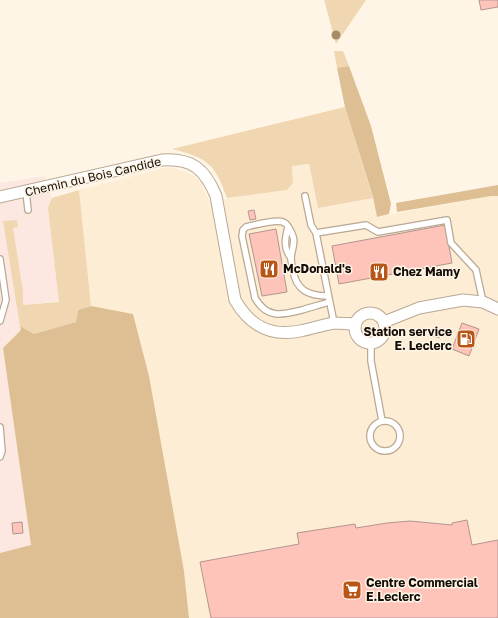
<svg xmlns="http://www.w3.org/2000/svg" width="498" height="618" viewBox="0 0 498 618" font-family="'Golos Text',sans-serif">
<rect width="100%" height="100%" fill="#fff5e7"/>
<path fill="#feedd5" d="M309 164 318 208 373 198 377 217 491 196H498V618H189L184 571 149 376 133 314 91 306 79 190 168 167 184 171 199 179 209 201 287 190 293 183 292 166Z"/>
<path fill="#fce8e0" d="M44 176 52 198 48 208 59 301 17 306 21 330 3 348 31 546 0 553V183Z"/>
<g fill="#f0d6b1">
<path d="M324 0H366L336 44 325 3Z"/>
<path d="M334 51H343L349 66 337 68Z"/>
<path d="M345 107 373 198 318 208 309 164 292 166 293 183 287 190 227 198C215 164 208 158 172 149Z"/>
<path d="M79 190 91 306 78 310 76 322 34 334 20 326 3 221 17 220 18 227 13 228 23 292V305L59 302 48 208 52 198Z"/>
</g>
<g fill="#ddbf93">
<path d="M349 66 371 126 391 204 389 214 377 217 373 197 345 107 337 68Z"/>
<path d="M498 185V196H491L397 212 396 203Z"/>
<path d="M91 306 133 314 149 376 184 571 189 618H0V553L31 545 3 348 21 330 20 326 34 334 76 322 78 310Z"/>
</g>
<g fill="#fec4ba" stroke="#b29590">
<path d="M479 0H498V7L481 10Z"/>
<path d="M254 210 256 219 250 220 248 211Z"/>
<path d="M445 225 452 263 339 284 332 246Z"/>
<path d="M276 229 287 292 262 296 249 234Z"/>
<path d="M462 323 479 329 469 356 452 349Z"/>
<path d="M434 332 440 334 439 338 432 336Z"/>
<path d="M467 520 472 545 498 540V618H211L200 562 299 544 297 533 355 524 356 528 387 523 410 521 452 525V523Z"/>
<path d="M22 522 23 533 13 534 12 523Z"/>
</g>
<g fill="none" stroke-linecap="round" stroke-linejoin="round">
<g stroke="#b9a993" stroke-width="8">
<g id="lane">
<path d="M26 192 28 210"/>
<path d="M305 196 311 225 316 233"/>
<path d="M288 227C285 239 283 248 291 258"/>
<path d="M0 259 6 300 0 321"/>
<path d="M328 296C308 296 296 290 293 270 292 266 291 261 291 257 293 244 297 241 289 228 288 226 286 223 283 222 276 219 254 225 246 227L243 230 242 236 255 298C267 319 282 315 302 310 311 307 320 305 329 302"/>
<path d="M334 323 316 233 366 225 378 232 447 220 451 243 476 270 483 302"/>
<path d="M371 344V361L382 421"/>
<circle cx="385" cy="436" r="15"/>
<path d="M0 427 2 451 0 457"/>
</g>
</g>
<g stroke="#b9a993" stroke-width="13">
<g id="street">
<path d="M0 197 162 160C192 158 205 169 216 196L235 300C250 326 270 337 300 331 311 329 322 325 334 323 341 323 348 324 355 324"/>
<circle cx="370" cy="328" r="15"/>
<path d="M384 322 419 308 463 300 483 302 498 309"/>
</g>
</g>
<use href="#lane" stroke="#fff" stroke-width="5.5"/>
<use href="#street" stroke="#fff" stroke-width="11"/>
</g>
<circle fill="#a38e68" cx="336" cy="35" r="4.5"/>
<defs>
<g id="restaurant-square" transform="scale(1)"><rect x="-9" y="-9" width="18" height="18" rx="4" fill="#b85618" stroke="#fff5e7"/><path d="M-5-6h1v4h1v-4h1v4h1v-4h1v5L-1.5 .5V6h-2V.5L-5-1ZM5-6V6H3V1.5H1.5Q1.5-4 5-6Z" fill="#fff"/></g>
<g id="fuel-square" transform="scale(1)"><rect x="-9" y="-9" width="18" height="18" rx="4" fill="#b85618" stroke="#fff5e7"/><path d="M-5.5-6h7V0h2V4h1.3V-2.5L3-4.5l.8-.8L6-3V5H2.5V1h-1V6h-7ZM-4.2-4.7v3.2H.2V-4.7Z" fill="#fff"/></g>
<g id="supermarket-square" transform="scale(1)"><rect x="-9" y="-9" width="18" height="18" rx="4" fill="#b85618" stroke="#fff5e7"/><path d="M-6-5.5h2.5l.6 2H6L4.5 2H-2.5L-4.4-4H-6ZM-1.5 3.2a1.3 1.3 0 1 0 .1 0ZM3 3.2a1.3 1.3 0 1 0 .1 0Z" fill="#fff"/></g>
</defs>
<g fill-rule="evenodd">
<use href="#restaurant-square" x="269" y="269"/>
<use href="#restaurant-square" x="379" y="272"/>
<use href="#fuel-square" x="466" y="339"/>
<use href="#supermarket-square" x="352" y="590"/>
</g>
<g text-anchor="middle" stroke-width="3" stroke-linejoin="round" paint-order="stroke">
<g font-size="12" fill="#130d06" stroke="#fff5e7">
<text transform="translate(93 177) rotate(-13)" y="4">Chemin du Bois Candide</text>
</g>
<g font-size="12" font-weight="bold" fill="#130d06" stroke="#fff5e7" text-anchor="start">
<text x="283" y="273">McDonald's</text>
<text x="393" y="276">Chez Mamy</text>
<text x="452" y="336" text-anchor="end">Station service<tspan x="452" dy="14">E. Leclerc</tspan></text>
<text x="366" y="587">Centre Commercial<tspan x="366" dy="14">E.Leclerc</tspan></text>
</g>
</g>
</svg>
